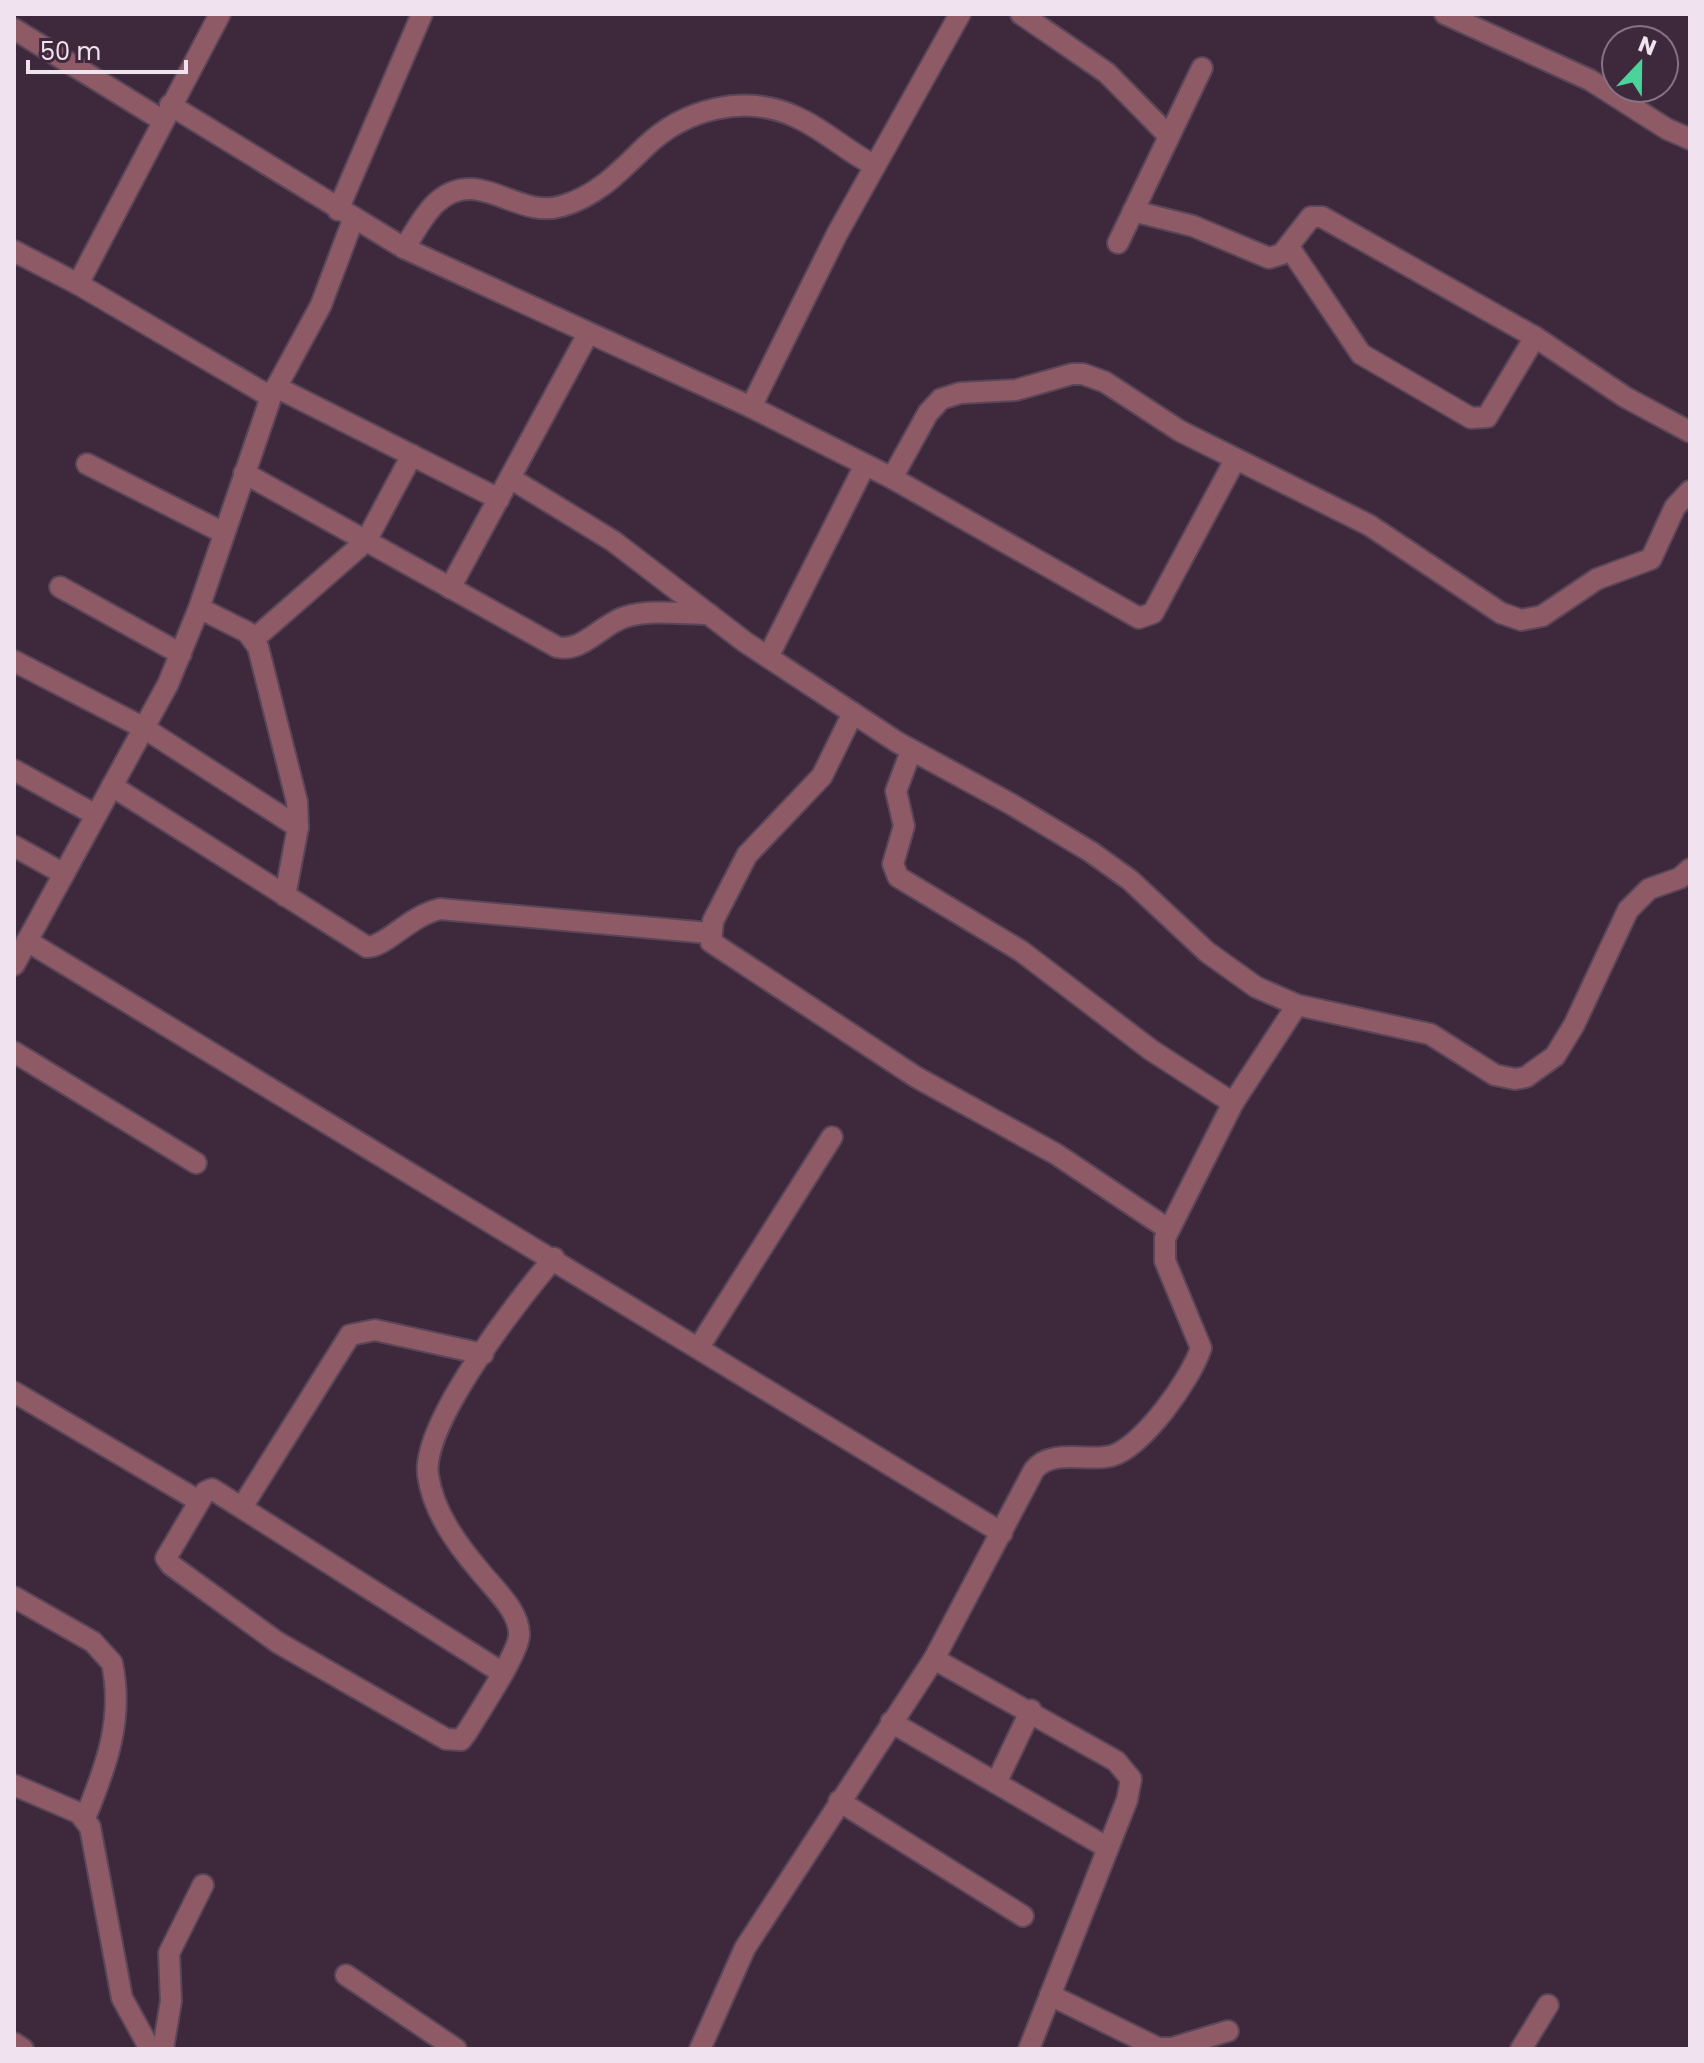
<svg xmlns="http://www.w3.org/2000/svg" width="1704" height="2063" viewBox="0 0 1704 2063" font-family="Poppins,sans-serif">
<rect width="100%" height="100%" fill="#3e283b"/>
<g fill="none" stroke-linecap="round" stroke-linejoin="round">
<g stroke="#5a4658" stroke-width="24">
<g id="minor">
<path d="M1021 14 1107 73 1167 134"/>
<path d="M1445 14 1590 80 1667 129 1690 139"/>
<path d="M14 29 162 120"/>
<path d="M170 105 404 248 751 407 892 478 1139 618 1153 613 1235 460"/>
<path d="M338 210 422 14"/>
<path d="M1133 211 1193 226 1269 258 1282 254 1311 217H1322L1535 337 1625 397 1690 432"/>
<path d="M1118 243 1202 68"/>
<path d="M1289 247 1361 354 1471 418 1487 417 1535 337"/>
<path d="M404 248C414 234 423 215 436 203 478 164 516 220 562 206 597 196 619 172 645 147 684 109 745 93 796 117 824 129 847 152 874 165"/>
<path d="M14 251 78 284 271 397 199 608 168 684 14 965"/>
<path d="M78 284 220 14"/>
<path d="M276 387 499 499"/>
<path d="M271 397 321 305 353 220"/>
<path d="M751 407 837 234 960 14"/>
<path d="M87 464 224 533"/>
<path d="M244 473 557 647C582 653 602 624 625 617 650 609 683 614 709 614"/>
<path d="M510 478 613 541 745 642 897 742 1011 804 1091 852 1130 880 1207 952 1256 987 1297 1005 1430 1034 1495 1075 1515 1079 1526 1077 1555 1056 1574 1025 1628 910 1649 889 1680 878 1690 869"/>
<path d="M892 478 928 413 941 399 960 393 1016 390 1072 374H1083L1105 382 1180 431 1369 525 1501 613 1521 620 1542 616 1597 579 1651 559 1675 507 1690 491"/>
<path d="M60 587 181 654"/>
<path d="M450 588 588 334"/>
<path d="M199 608 247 632 258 647 297 802 298 827 285 896"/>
<path d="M254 639 366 541 412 455"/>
<path d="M768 657 865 465"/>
<path d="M14 661 144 728 298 827"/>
<path d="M853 713 822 776 747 855 713 921 711 942 916 1077 1056 1154 1168 1229"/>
<path d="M911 751 896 791 904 826 893 864 898 877 1021 951 1151 1050 1233 1103"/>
<path d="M14 770 96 815"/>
<path d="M112 786 367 947C386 947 409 916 440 909L709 933"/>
<path d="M14 846 64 874"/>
<path d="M27 941 1002 1533"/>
<path d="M14 1052 196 1163"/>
<path d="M699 1347 832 1137"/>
<path d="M14 1392 199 1501"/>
<path d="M242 1507 350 1335 375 1330 483 1354"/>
<path d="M14 1597 93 1642 112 1663C124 1719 106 1767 85 1818"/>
<path d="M934 1659 1116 1761 1131 1779 1127 1800 1029 2049"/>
<path d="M501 1672 212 1489 205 1492 166 1558 171 1565 277 1642 446 1739 461 1740 467 1732C479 1712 517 1656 519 1636 521 1612 493 1588 479 1570 456 1543 433 1511 428 1475 421 1423 520 1298 554 1258"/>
<path d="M891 1722 1108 1848"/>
<path d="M996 1783 1031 1710"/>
<path d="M14 1785 79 1813 90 1827 122 1998 150 2049"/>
<path d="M839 1801 1023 1916"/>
<path d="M346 1975 456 2049"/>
<path d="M1050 1995 1158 2048H1172L1228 2031"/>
<path d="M14 2043 23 2049"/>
<path d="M163 2049 171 2001 169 1953 203 1885"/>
<path d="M700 2049 745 1948 934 1659 1034 1470C1051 1448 1087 1462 1111 1456 1143 1447 1191 1379 1201 1348L1165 1261V1238L1233 1103 1297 1005"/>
<path d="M1521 2049 1548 2005"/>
</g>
</g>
<use href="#minor" stroke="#8d5a66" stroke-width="20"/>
</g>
<rect width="1704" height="2063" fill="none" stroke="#f0e2ee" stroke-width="32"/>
<g transform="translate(1640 64) rotate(22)"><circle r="38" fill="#3e283b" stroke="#857283" stroke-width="2"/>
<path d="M0-6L14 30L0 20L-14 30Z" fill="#4ad49c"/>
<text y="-12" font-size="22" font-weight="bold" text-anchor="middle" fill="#f0e2ee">N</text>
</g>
<path d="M28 60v12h158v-12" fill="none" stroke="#f0e2ee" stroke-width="4"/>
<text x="40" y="60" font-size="24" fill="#f0e2ee" stroke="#3e283b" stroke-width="6" paint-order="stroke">50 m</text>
</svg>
